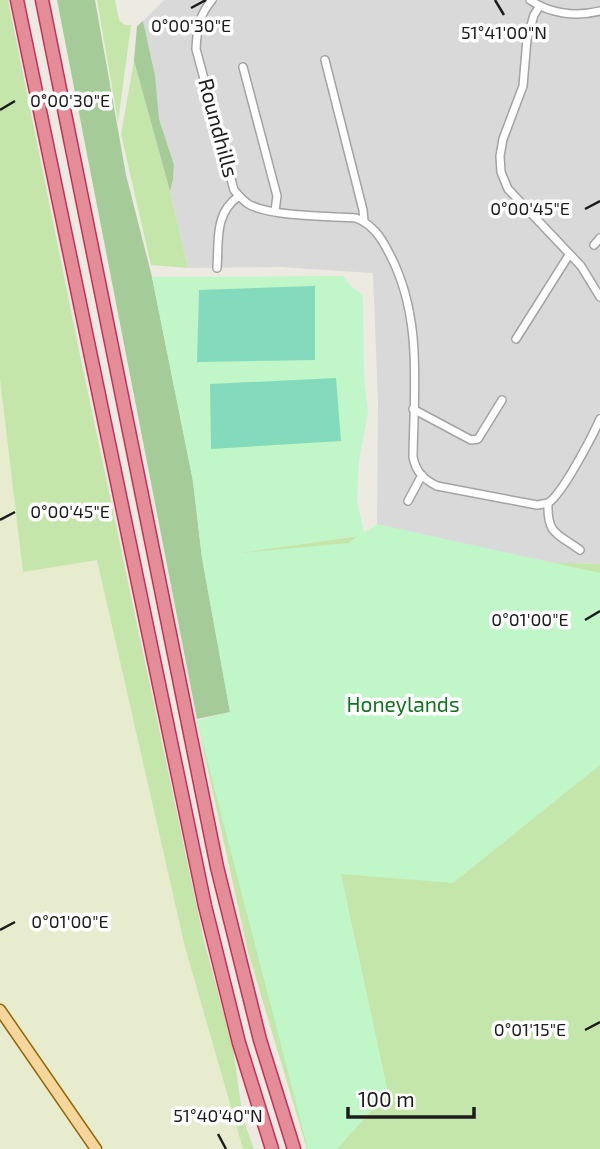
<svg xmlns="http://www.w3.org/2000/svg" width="600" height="1149" viewBox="0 0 600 1149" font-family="'Exo 2',sans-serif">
<rect width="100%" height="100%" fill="#edeae2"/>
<path fill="#dad9d9" d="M164 0H600V564L536 562 453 545 377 524 378 403 373 273 280 267 188 268 170 191 173 180 174 165 159 119 143 21Z"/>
<path fill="#e8ecce" d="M0 379 23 571 97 559 185 947 243 1149H0Z"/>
<g fill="#c4e6aa">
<path d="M0 0H8L80 355 204 941 233 1048 243 1119 254 1149H243L185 947 97 560 23 572 0 379Z"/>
<path d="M97 0H115L119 20 125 25H131L118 122Z"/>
<path d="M134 61 170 191 188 268 151 265 121 134Z"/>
<path d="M377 524 453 545 536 562 600 564V1149H307L248 952 197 721 230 712 202 558 366 535Z"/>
</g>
<g fill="#a5cb99">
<path d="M57 0H95L126 175 152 277 193 481 202 558 230 712 197 719Z"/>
<path d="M143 21 155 76 159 119 174 165 173 180 170 191 134 61 137 26Z"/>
</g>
<path fill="#c0f6c8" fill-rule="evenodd" d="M343 276 354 289 363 294 364 378 368 412 359 461 357 501 364 533 377 524 600 573V765L453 883 341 874 388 1092 337 1149H308L197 721 230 712 202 558 193 481 152 277ZM357 536 349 543 230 554H231Z"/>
<g fill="#83dabd">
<path d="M315 286V360L197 362 199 290Z"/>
<path d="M336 378 341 441 211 449 210 384Z"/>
</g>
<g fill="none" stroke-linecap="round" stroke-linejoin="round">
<g stroke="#a3a3a3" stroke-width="10">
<g id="street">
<path d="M212 0C199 15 197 29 196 49L234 190C239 196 243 201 250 205 276 217 327 216 356 218 373 225 381 237 389 253 423 316 414 388 413 457 416 472 423 479 437 486L537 505C539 505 547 503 548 503 562 495 593 435 600 419"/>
<path d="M530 0C550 14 576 17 600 11"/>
<path d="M539 7 534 15 527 39 523 86 503 139 500 156 501 172 508 189 581 266 600 297"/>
<path d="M325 60 363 210 364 221"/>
<path d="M243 67 277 196 275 211"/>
<path d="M594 245 600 238"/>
<path d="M217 268C219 241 214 213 239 196"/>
<path d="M516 339 569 255"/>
<path d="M413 409 471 440 478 439 502 400"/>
<path d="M408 501 422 475"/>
<path d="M548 503C547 535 557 533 580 550"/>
</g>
</g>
<g stroke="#8e6907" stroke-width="13">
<path id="primary" d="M0 1010 96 1149"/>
</g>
<g stroke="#cf2b5a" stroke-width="15">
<g id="highway">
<path d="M17 0 205 906 239 1043 272 1149"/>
<path d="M42 0 217 867 260 1040 294 1149"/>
</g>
</g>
<use href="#street" stroke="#fff" stroke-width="7"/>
<use href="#primary" stroke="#f7d69d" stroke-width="10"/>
<use href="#highway" stroke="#e28d98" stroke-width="12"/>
</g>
<path fill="none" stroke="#1c1c1c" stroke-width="2.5" d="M495 0 504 15M191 8 206 0M0 110 15 101M585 209 600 201M0 520 15 512M585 620 600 611M0 930 15 922M585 1030 600 1022M218 1134 226 1149"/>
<g text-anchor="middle" stroke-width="7" stroke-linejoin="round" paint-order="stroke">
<g font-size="21" fill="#1c1c1c" stroke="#fff">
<text transform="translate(218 128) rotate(75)" y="7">Roundhills</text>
</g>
<g font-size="21" fill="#10751e" stroke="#fff">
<text x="403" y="712">Honeylands</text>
</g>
</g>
<g font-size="18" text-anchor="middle" fill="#1c1c1c" stroke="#fff" stroke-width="7" stroke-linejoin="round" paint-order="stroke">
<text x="191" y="32">0°00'30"E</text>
<text x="504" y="39">51°41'00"N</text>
<text x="70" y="107">0°00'30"E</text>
<text x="530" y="215">0°00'45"E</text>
<text x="70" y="518">0°00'45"E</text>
<text x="530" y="626">0°01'00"E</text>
<text x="70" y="928">0°01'00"E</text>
<text x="530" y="1036">0°01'15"E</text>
<text x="218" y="1122">51°40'40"N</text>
</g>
<path d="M348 1107v10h126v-10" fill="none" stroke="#1c1c1c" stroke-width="3.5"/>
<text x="358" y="1107" font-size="21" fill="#1c1c1c" stroke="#ffffff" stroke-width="5" paint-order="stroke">100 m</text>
</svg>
